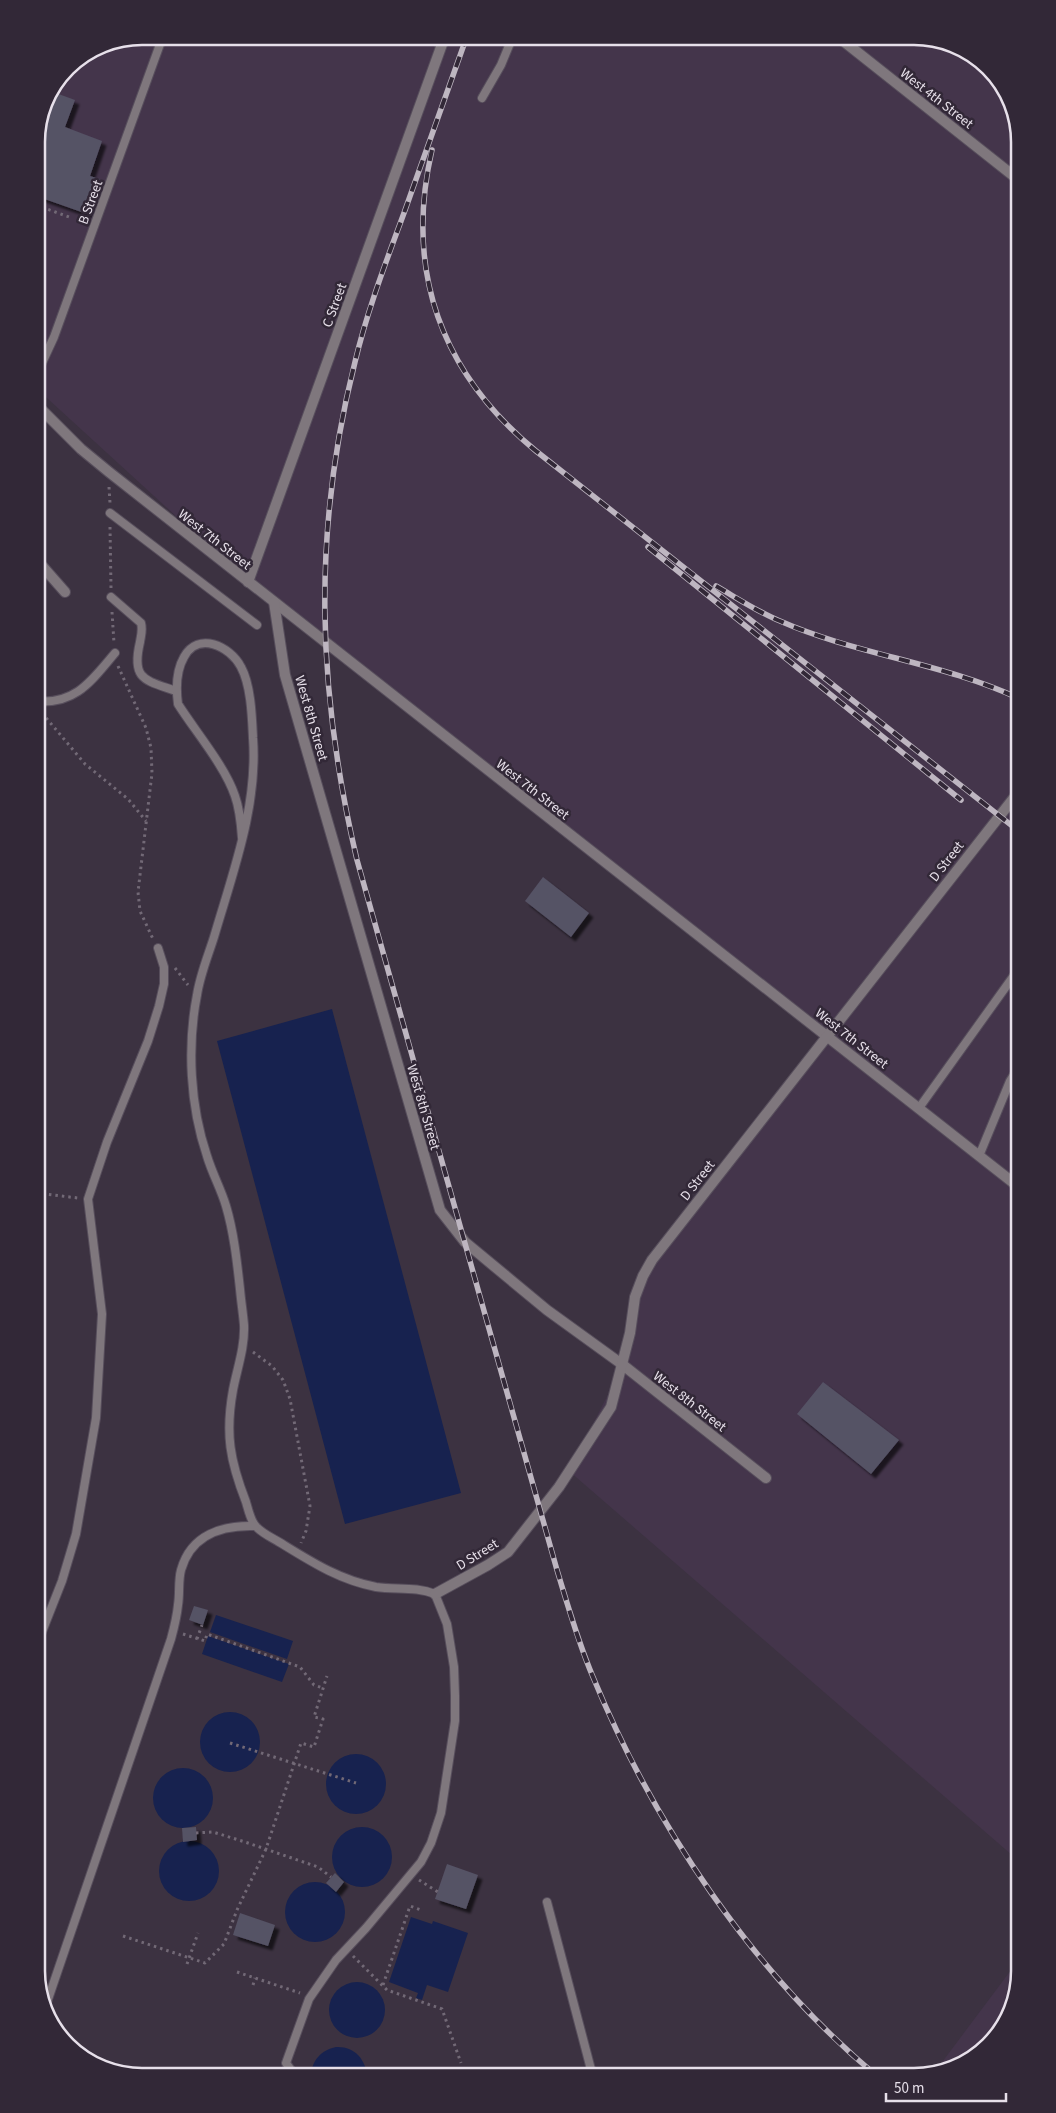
<svg xmlns="http://www.w3.org/2000/svg" width="1056" height="2113" viewBox="0 0 1056 2113" font-family="'Source Sans 3',sans-serif">
<defs>
<filter id="shadow"><feDropShadow dx="4.5" dy="4.5" stdDeviation="1" flood-color="#0009"/></filter>
</defs>
<rect width="100%" height="100%" fill="#3c3241"/>
<g fill="#44354b">
<path d="M142 36H922L978 58 1012 102 1020 142V1862L569 1471 623 1365 643 1276 827 1036 248 582 36 388V135L47 95 67 67 102 44Z"/>
<path d="M1020 1958V1972L1002 2030 954 2069 934 2073Z"/>
</g>
<g fill="#17224f">
<path d="M332 1009 461 1493 345 1524 217 1041Z"/>
<path d="M216 1615 293 1641 287 1659 210 1632Z"/>
<path d="M208 1636 289 1664 282 1682 202 1654Z"/>
<circle cx="230" cy="1742" r="30"/>
<circle cx="356" cy="1784" r="30"/>
<circle cx="183" cy="1798" r="30"/>
<circle cx="362" cy="1857" r="30"/>
<circle cx="189" cy="1871" r="30"/>
<circle cx="315" cy="1912" r="30"/>
<path d="M411 1917 432 1924 433 1921 468 1933 448 1992 427 1985 422 2000 416 1998 418 1993 389 1982Z"/>
<circle cx="357" cy="2010" r="28"/>
<path d="M336 2047C354 2046 366 2059 367 2077H311C311 2061 321 2050 336 2047Z"/>
</g>
<g fill="#555265" filter="url(#shadow)">
<path d="M53 92 75 100 65 127 102 141 90 176 100 179 87 214 36 196V135L44 106H48Z"/>
<path d="M543 877 589 913 571 937 525 901Z"/>
<path d="M823 1382 899 1440 871 1474 797 1414Z"/>
<path d="M194 1606 208 1610 203 1625 189 1620Z"/>
<path d="M196 1827 197 1840 183 1842 182 1828Z"/>
<path d="M447 1864 478 1875 466 1909 435 1899Z"/>
<path d="M335 1873 344 1882 336 1892 326 1883Z"/>
<path d="M240 1913 275 1925 268 1946 233 1935Z"/>
</g>
<g fill="none" stroke-linecap="round" stroke-linejoin="round">
<g stroke="#574e5c" stroke-width="10">
<g id="lane">
<path d="M422 36 442 44"/>
<path d="M482 98 501 65 513 36"/>
<path d="M36 376 54 337 163 36"/>
<path d="M110 513 257 625"/>
<path d="M111 597 141 623C143 630 141 635 140 642 131 680 145 680 176 691"/>
<path d="M36 701C76 705 92 680 115 653"/>
<path d="M242 838C241 823 240 810 235 796 225 766 195 731 178 704 176 689 176 671 184 657 198 631 230 646 241 667 251 685 252 717 253 738 258 806 233 872 214 937 208 956 200 975 197 995 187 1046 190 1106 207 1156 212 1173 221 1189 226 1206 234 1233 237 1262 240 1289 241 1301 243 1313 244 1325 245 1347 237 1369 233 1390 225 1434 230 1461 246 1502 248 1509 250 1518 254 1524 259 1532 271 1537 279 1542 310 1561 339 1580 376 1587 396 1590 416 1586 435 1594L447 1624 454 1667 455 1696V1721L441 1813 431 1843 421 1862 366 1928 336 1960 309 1999 286 2063 296 2077"/>
<path d="M919 1108 1020 967"/>
<path d="M979 1156 1010 1081 1020 1065"/>
<path d="M36 1647 62 1581 76 1534 96 1418 102 1314 88 1199 107 1142 148 1041 159 1006 164 984V967L158 948"/>
<path d="M547 1902 593 2077"/>
<path d="M44 2011 171 1639C174 1628 177 1616 178 1605 180 1593 178 1581 181 1570 191 1534 223 1525 255 1526"/>
<path d="M422 2077C438 2073 452 2070 467 2077"/>
</g>
</g>
<g stroke="#574e5c" stroke-width="12">
<g id="street">
<path d="M837 36 1020 181"/>
<path d="M36 404 81 449 109 472 1020 1188"/>
<path d="M36 559 65 592"/>
<path d="M248 582 445 36"/>
<path d="M274 602 285 675 440 1210 465 1242 547 1310 623 1365 766 1478"/>
<path d="M435 1594 488 1565 508 1552 559 1487 611 1407 630 1333 635 1297 643 1276 652 1260 1020 790"/>
</g>
</g>
<g stroke="#726976" stroke-width="3" stroke-dasharray="2.5 4" stroke-linecap="butt">
<path d="M36 205 69 217"/>
<path d="M109 487 110 503"/>
<path d="M110 527 111 588"/>
<path d="M112 612 114 643"/>
<path d="M118 666 146 728 151 748 152 773 138 892 140 911 153 939"/>
<path d="M42 713 85 764 128 799 146 821"/>
<path d="M175 968 188 985"/>
<path d="M36 1193 78 1198"/>
<path d="M253 1352 272 1366 283 1380 290 1399 310 1506 306 1531 301 1543"/>
<path d="M183 1634 205 1641 207 1634 300 1667 314 1685 323 1688"/>
<path d="M197 1639 202 1625"/>
<path d="M230 1743 356 1783"/>
<path d="M196 1833 213 1832 245 1842 318 1867 331 1877"/>
<path d="M419 1880 438 1892"/>
<path d="M123 1936 205 1963 224 1944 237 1910 266 1849 301 1743 314 1747 323 1719 314 1717 327 1676"/>
<path d="M353 1956 387 1990 442 2009 461 2063"/>
<path d="M187 1964 198 1933"/>
<path d="M237 1972 300 1993"/>
<path d="M253 1985 255 1978"/>
<path d="M383 1985 410 1906 421 1910"/>
</g>
<use href="#lane" stroke="#7f777d" stroke-width="8"/>
<use href="#street" stroke="#7f777d" stroke-width="10"/>
<g stroke="#beb6c1" stroke-width="5.5">
<g id="rail">
<path d="M467 36C446 95 425 154 404 213 386 262 367 311 355 362 312 532 317 690 357 860L557 1570C568 1606 578 1642 593 1677 654 1825 754 1974 878 2077"/>
<path d="M432 150C404 271 441 373 536 451L1020 832"/>
<path d="M648 547 961 800"/>
<path d="M716 586C737 598 758 612 780 621 857 655 944 663 1020 699"/>
</g>
</g>
<use href="#rail" stroke="#322837" stroke-width="4" stroke-dasharray="11" stroke-linecap="butt"/>
</g>
<g text-anchor="middle" stroke-width="5" stroke-linejoin="round" paint-order="stroke">
<g font-size="14" fill="#e7e0ea" stroke="#322837">
<text transform="translate(937 98) rotate(38)" y="5">West 4th Street</text>
<text transform="translate(90 202) rotate(-70)" y="5">B Street</text>
<text transform="translate(334 305) rotate(-70)" y="5">C Street</text>
<text transform="translate(215 539) rotate(38)" y="5">West 7th Street</text>
<text transform="translate(312 718) rotate(74)" y="5">West 8th Street</text>
<text transform="translate(533 789) rotate(38)" y="5">West 7th Street</text>
<text transform="translate(946 861) rotate(-52)" y="5">D Street</text>
<text transform="translate(852 1038) rotate(38)" y="5">West 7th Street</text>
<text transform="translate(424 1107) rotate(74)" y="5">West 8th Street</text>
<text transform="translate(697 1180) rotate(-52)" y="5">D Street</text>
<text transform="translate(690 1401) rotate(38)" y="5">West 8th Street</text>
<text transform="translate(477 1554) rotate(-32)" y="5">D Street</text>
</g>
</g>
<path d="M0 0H1056V2113H0ZM142 45H914A97 97 0 0 1 1011 142V1971A97 97 0 0 1 914 2068H142A97 97 0 0 1 45 1971V142A97 97 0 0 1 142 45Z" fill="#322837" fill-rule="evenodd"/>
<path fill="none" stroke="#e7e0ea" stroke-width="2.5" d="M142 45H914A97 97 0 0 1 1011 142V1971A97 97 0 0 1 914 2068H142A97 97 0 0 1 45 1971V142A97 97 0 0 1 142 45Z"/>
<path d="M886 2093v8h120v-8" fill="none" stroke="#e7e0ea" stroke-width="2.5"/>
<text x="894" y="2093" font-size="15" fill="#e7e0ea" stroke="#322837" stroke-width="4" paint-order="stroke">50 m</text>
</svg>
